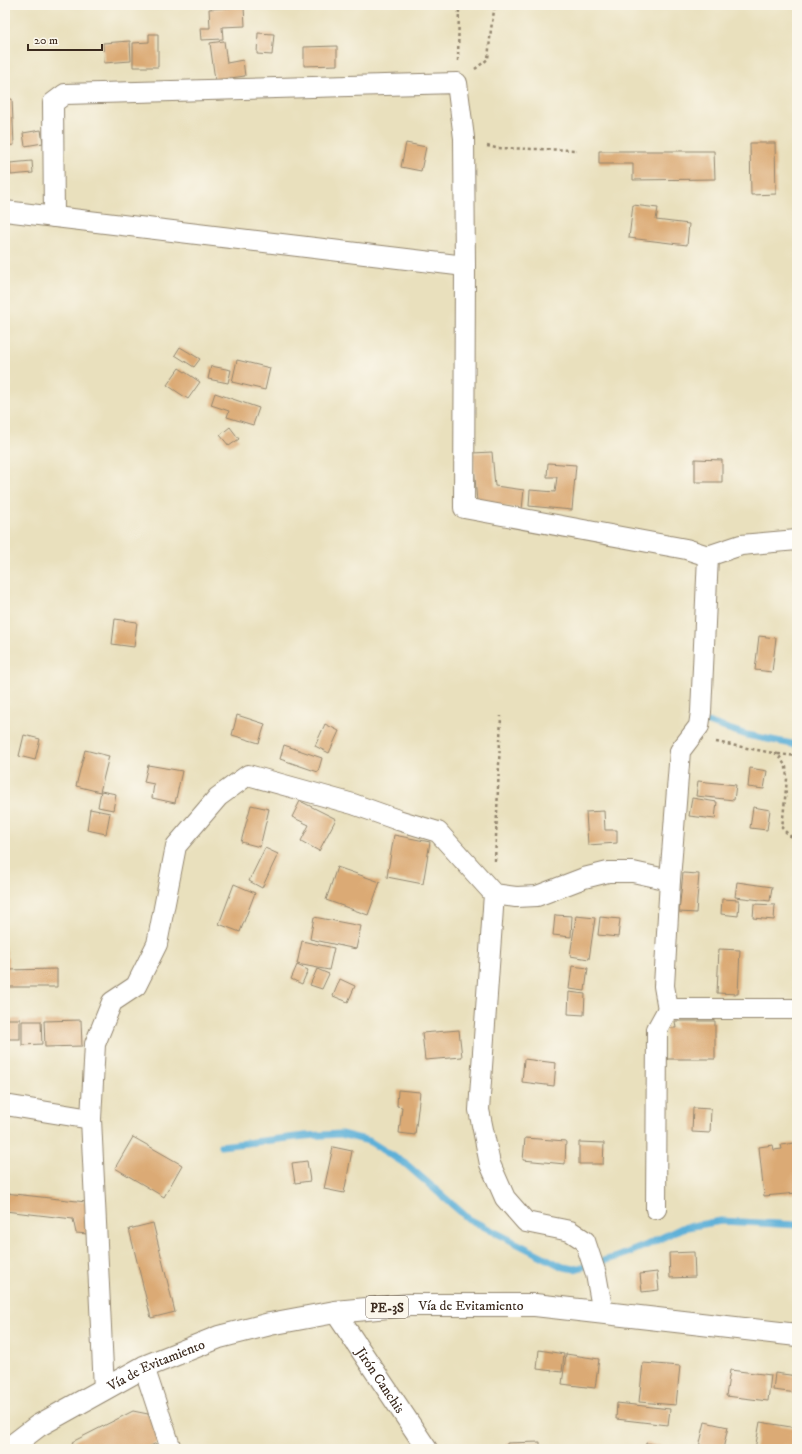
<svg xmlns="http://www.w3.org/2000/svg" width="802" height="1454" viewBox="0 0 802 1454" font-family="'IM FELL DW Pica',serif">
<rect width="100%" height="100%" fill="#fbf7ec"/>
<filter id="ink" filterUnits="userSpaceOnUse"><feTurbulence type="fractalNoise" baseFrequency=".025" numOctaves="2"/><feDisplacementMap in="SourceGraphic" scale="8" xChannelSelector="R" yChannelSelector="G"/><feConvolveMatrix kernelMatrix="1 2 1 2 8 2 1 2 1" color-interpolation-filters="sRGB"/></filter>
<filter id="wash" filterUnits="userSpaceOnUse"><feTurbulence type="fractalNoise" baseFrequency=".012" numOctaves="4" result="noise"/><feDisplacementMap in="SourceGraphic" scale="16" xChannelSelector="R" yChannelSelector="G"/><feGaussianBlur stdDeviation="0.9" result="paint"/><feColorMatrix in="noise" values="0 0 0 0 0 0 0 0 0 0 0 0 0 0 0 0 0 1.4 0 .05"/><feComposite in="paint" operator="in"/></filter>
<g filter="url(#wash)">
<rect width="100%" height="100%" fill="#e9e0bd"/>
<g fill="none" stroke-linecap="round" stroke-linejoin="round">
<g stroke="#5db0d8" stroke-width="7">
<path d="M701 720 747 735 797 745"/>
<path d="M221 1146 305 1136 341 1134 369 1141 407 1165 469 1219 563 1267 575 1269 620 1256 647 1245 682 1228 721 1221 797 1225"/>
</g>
</g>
<g id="blocks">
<g fill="#dbaa75">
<path d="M244 7 245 26 222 27 223 39 201 40 200 28H210L209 9Z"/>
<path d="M258 33 274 34 272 55 257 54Z"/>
<path d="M149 34H158V67H133V43L149 42Z"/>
<path d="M130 41 131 61 104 63 103 43Z"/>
<path d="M224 41 227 63 243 60 245 76 215 80 210 43Z"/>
<path d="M337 46V65L304 66V47Z"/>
<path d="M12 99 14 145 5 146V100Z"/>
<path d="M41 130 43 143 25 146 23 133Z"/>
<path d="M406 143 426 147 421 171 401 167Z"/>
<path d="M750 143H775L776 194 751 195Z"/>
<path d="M599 151H714L715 179 633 180V164H599Z"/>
<path d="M32 161 33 173 11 175 10 163Z"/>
<path d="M633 205 658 208 656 220 689 224 687 245 629 238Z"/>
<path d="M180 347 200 359 194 367 175 355Z"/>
<path d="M237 360 270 368 265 390 232 382Z"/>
<path d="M211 366 231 370 228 383 208 379Z"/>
<path d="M179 368 200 382 188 399 167 385Z"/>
<path d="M215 393 259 408 253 425 227 417 229 411 211 405Z"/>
<path d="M230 427 239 439 229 446 220 435Z"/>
<path d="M492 452 495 486 524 490 522 509 477 502 473 453Z"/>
<path d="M695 459 722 460V482H695Z"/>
<path d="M548 463 576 465 572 510 529 506 530 490 555 492 557 477H547Z"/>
<path d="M115 619 137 622 134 647 112 644Z"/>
<path d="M759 636 776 638 772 672 755 670Z"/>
<path d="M237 715 265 724 259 743 232 735Z"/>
<path d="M325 724 339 731 329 753 315 746Z"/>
<path d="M24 735 40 739 35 760 19 756Z"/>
<path d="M284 745 322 758 318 772 280 759Z"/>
<path d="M85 750 109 756 100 792 76 786Z"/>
<path d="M148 765 182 771 175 803 152 798 154 784 144 782Z"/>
<path d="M750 768 767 771 764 789 748 787Z"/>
<path d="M698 781 736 785 734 800 696 796Z"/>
<path d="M101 791 116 794 113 810 98 807Z"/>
<path d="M692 798 717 802 715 819 689 816Z"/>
<path d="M300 801 336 819 319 851 301 841 309 825 292 817Z"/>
<path d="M251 805 269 809 260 847 241 842Z"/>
<path d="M753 807 770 810 767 830 750 828Z"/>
<path d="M90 809 110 813 106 834 87 830Z"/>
<path d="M604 811 605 830H617V843L588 845 586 812Z"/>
<path d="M394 835 430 842 423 884 387 877Z"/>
<path d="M265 848 278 854 262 888 249 881Z"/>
<path d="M337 867 380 882 368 915 326 900Z"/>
<path d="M683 873 699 874 696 913 679 912Z"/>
<path d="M737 882 772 887 770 901 735 897Z"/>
<path d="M234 884 255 893 240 932 219 924Z"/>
<path d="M722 899 739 900 738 916 721 914Z"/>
<path d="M754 904 775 905 774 920 753 918Z"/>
<path d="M555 915 572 916 571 937 553 935Z"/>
<path d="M576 916 595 918 589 959 570 956Z"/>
<path d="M314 917 361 926 356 949 310 939Z"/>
<path d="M600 917 620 919 618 937 598 935Z"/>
<path d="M302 941 334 948 329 970 297 964Z"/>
<path d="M5 946 10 969 5 970Z"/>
<path d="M719 949 740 950 738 994 717 993Z"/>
<path d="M297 965 308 970 302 984 291 979Z"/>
<path d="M572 966 588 968 585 991 569 989Z"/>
<path d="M57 969V987H7L6 970Z"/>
<path d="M317 969 329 974 322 989 310 985Z"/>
<path d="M340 979 355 986 348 1002 333 996Z"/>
<path d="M569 992 585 994 584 1015 568 1014Z"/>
<rect x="5" y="1019" width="15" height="20"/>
<path d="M81 1020 82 1046 45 1047 44 1021Z"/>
<path d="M22 1021H41L42 1044 22 1045Z"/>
<path d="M675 1021H715V1059H667L666 1028H676Z"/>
<path d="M459 1030 462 1057 425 1060 422 1033Z"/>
<path d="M524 1059 556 1063 554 1086 522 1082Z"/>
<path d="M398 1090 420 1092 415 1135 399 1133 402 1107 397 1106Z"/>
<path d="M693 1108 711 1109 710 1133 692 1132Z"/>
<path d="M133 1137 182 1165 164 1197 115 1168Z"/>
<path d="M525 1138 566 1141 565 1164 523 1160Z"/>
<path d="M579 1142 604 1143 603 1164H579Z"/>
<path d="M794 1143 795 1148H797V1193L764 1196 759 1147 773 1145 774 1150 782 1149 781 1145Z"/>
<path d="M333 1147 352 1151 344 1193 324 1189Z"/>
<path d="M307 1161 310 1181 295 1183 292 1163Z"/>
<path d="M5 1193 86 1202 88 1234 76 1233 73 1219 5 1211Z"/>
<path d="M153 1223 175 1312 151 1318 129 1229Z"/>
<path d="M694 1252 695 1277 670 1278 669 1253Z"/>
<path d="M657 1272 659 1290 642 1292 640 1274Z"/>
<path d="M539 1350 564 1354 562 1372 537 1369Z"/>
<path d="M566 1354 599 1359 595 1388 562 1384Z"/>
<path d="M643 1363 680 1366 676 1405 639 1402Z"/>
<path d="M730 1370 771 1375 768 1401 726 1396Z"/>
<path d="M775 1373 797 1376V1393L773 1390Z"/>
<path d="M617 1403 670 1409 668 1425 616 1419Z"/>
<path d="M133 1411 148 1414 161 1441 144 1449H75L72 1442Z"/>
<path d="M705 1422 728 1427 723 1449H709L699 1447Z"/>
<path d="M760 1422 797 1428V1449H755Z"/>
<path d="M540 1442V1449H507V1443Z"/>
<path d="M646 1443 661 1446 660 1449H645Z"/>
</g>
</g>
</g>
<g filter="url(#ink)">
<use href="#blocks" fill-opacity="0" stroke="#92856e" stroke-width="1"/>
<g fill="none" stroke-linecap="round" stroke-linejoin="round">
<g stroke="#92856e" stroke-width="22">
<g id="street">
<path d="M5 211 465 266"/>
<path d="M54 217 53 103 65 94 457 83 464 138 465 266 464 508 686 549 708 556"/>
<path d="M494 894 479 1110 490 1164 505 1198 526 1222 570 1231 585 1241 596 1274 603 1313"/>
<path d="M668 1009 664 986 670 880 680 751 699 726 701 712 708 556 741 545 797 540"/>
<path d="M5 1105 91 1119"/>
<path d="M656 1209 657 1029 668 1009H797"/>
<path id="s1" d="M335 1312 427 1449"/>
<path d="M144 1367 171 1449"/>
<path d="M104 1389 91 1119 95 1044 112 1002 136 986 157 944 176 846 218 797 248 775 353 804 398 820 438 832 494 894 516 897 537 896 584 878 608 872H633L670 880"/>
</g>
</g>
<g stroke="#92856e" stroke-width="24">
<g id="highway">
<path id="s2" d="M8 1449 38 1426 144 1367 219 1337 270 1324 335 1312 409 1305H535L797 1335"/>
</g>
</g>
<g stroke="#92856e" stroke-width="2.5" stroke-dasharray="3 3" stroke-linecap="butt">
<path d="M458 61 459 5"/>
<path d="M475 69 488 59 491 29 495 5"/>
<path d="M487 146 496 148 577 150"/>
<path d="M716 742 778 754 786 767 787 779 782 828 790 836 797 837"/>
<path d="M778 754 797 756"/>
<path d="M495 861 501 716"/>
</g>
<use href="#street" stroke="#fff" stroke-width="20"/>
<use href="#highway" stroke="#fff" stroke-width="22"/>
</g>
</g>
<g text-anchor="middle" stroke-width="3.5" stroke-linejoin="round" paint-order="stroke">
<rect fill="#fbf7ec" stroke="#75685c" stroke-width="1" x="366" y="1296" width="42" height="22" rx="3"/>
<g font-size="13" font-weight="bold" fill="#3b2a1e">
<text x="387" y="1312">PE-3S</text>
</g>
<g font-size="14" fill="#3b2a1e" stroke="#fbf7ec">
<text dy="5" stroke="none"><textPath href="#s2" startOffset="495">Vía de Evitamiento</textPath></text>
<text dy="5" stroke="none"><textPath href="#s2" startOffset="171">Vía de Evitamiento</textPath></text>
<text dy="5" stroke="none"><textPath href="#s1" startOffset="82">Jirón Canchis</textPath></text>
</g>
</g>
<rect width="802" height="1454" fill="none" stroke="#fbf7ec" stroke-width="20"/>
<path d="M28 44v6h74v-6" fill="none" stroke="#3b2a1e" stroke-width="2"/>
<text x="34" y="44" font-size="12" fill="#3b2a1e" stroke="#fbf7ec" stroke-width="3" paint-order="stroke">20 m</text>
</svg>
